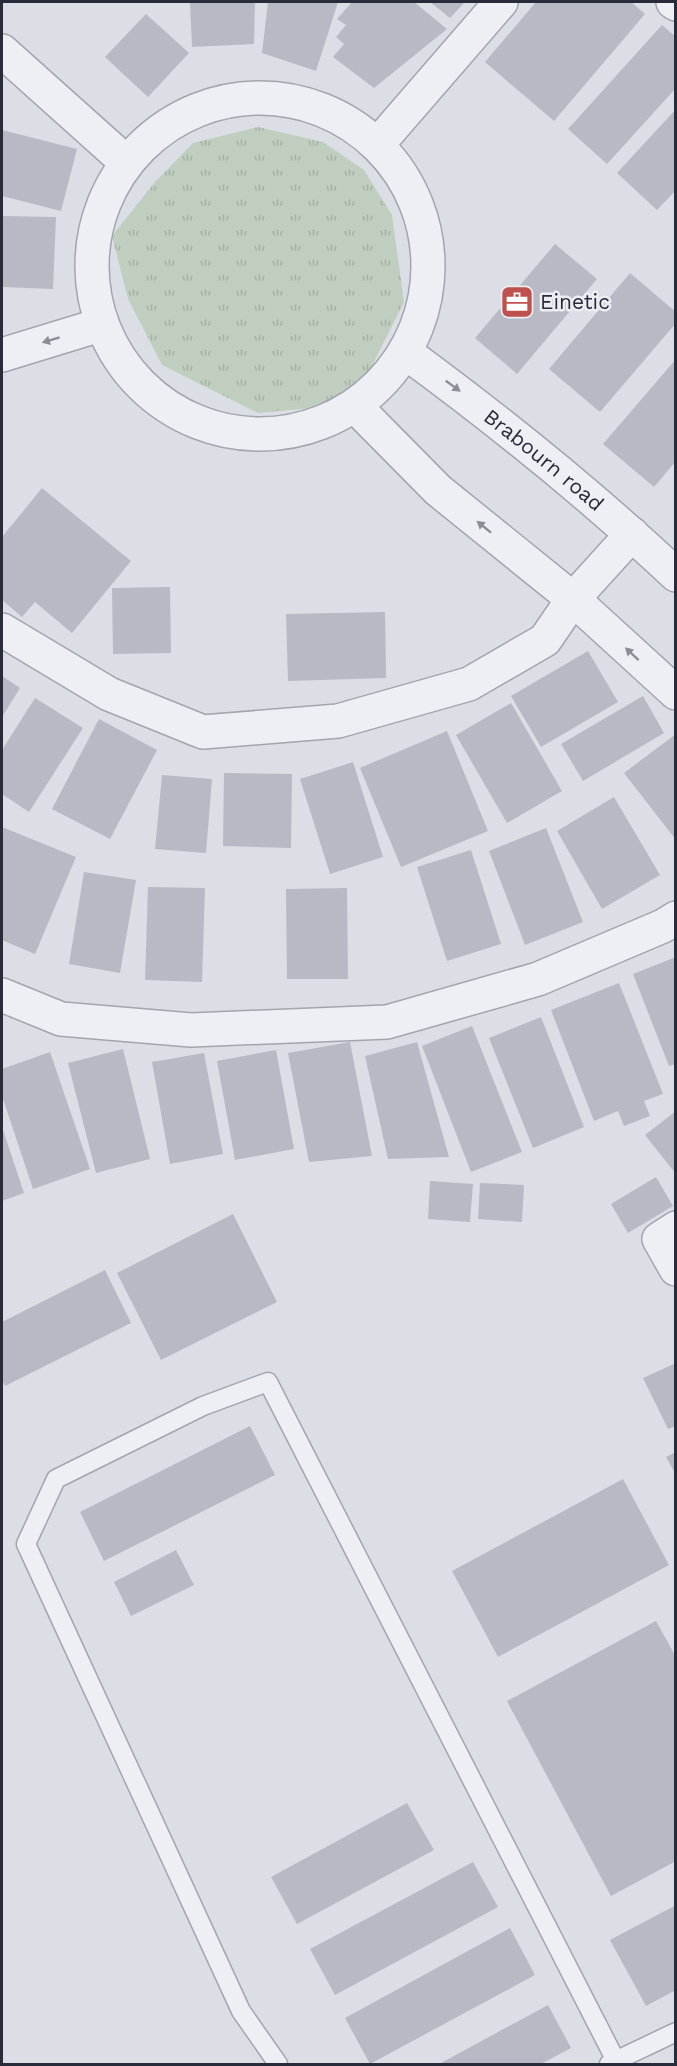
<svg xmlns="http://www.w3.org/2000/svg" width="677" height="2066" viewBox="0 0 677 2066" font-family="'Work Sans',sans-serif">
<defs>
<pattern id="park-tufts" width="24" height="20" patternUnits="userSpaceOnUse" patternTransform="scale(1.5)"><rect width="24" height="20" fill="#bfcebe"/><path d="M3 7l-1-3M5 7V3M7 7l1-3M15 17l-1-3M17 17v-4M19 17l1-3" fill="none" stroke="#a4b1a4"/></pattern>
</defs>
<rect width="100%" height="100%" fill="#dcdee5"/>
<path fill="url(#park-tufts)" d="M258 127 323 142 364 170 392 215 404 302 370 370 322 407 258 413 162 365 128 299 112 236 155 182 193 143Z"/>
<g fill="#b7bac4">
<path d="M190 2H255L254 44 192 47Z"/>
<path d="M268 2H338L316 71 262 53Z"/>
<path d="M352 2H414L447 29 374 88 333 57 344 44 336 37 346 25 337 19Z"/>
<path d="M430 2H465L450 18Z"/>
<path d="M536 2H631L645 14 554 121 485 62Z"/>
<path d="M146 14 189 53 148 97 105 57Z"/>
<path d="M662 25 676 37V88L607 164 568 129Z"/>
<path d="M676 109V190L657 210 617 173Z"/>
<path d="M2 130 77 149 61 211 2 196Z"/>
<path d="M2 216 56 217 53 289 2 287Z"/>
<path d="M555 244 597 279 517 374 475 338Z"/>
<path d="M630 273 676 312V323L600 412 549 369Z"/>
<path d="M676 359V461L654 487 603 444Z"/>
<path d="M42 488 131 561 72 633 35 602 22 617 2 600V537Z"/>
<path d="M170 587 171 653 113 654 112 588Z"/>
<path d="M385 612 386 678 288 681 286 614Z"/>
<path d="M588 651 618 702 541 747 511 696Z"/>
<path d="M2 676 20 688 2 717Z"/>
<path d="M643 696 664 733 583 781 561 744Z"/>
<path d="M35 698 83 728 29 812 2 794V750Z"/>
<path d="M511 703 562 791 507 823 456 735Z"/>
<path d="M99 719 157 750 110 839 52 809Z"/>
<path d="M447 731 488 831 401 867 360 768Z"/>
<path d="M676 734V840L624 773Z"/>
<path d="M353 762 383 857 330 874 300 779Z"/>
<path d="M224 773 292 774 291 848 223 846Z"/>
<path d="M162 775 212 779 206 853 155 849Z"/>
<path d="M614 797 660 875 602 909 557 831Z"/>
<path d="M2 827 76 857 35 954 2 940Z"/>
<path d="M546 828 583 922 525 945 489 851Z"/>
<path d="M471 850 501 944 447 961 417 867Z"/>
<path d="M84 872 136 880 120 973 69 964Z"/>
<path d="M148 887 205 888 202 982 145 980Z"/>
<path d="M347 888 348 979H287L286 889Z"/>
<path d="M676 957V1064L669 1066 633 974Z"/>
<path d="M619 983 663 1094 644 1101 650 1116 624 1126 618 1111 594 1121 551 1010Z"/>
<path d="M541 1017 584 1127 533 1148 489 1038Z"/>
<path d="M472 1026 522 1152 471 1172 422 1046Z"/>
<path d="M350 1042 372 1156 309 1162 288 1053Z"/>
<path d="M417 1042 449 1157 388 1159 365 1056Z"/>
<path d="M123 1049 150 1159 96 1173 68 1063Z"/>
<path d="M276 1050 294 1149 235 1160 217 1061Z"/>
<path d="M50 1052 90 1169 33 1189 2 1096V1069Z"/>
<path d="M204 1053 223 1154 170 1164 152 1062Z"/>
<path d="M676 1111V1174L645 1135Z"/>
<path d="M2 1127 24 1193 2 1201Z"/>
<path d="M656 1177 673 1206 628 1233 611 1204Z"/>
<path d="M430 1181 473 1184 470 1222 428 1219Z"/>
<path d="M480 1183 524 1185 522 1222 478 1219Z"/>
<path d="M233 1214 277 1302 161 1360 117 1273Z"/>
<path d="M105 1270 131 1323 5 1386 2 1379V1322Z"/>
<path d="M676 1363V1426L668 1429 643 1378Z"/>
<path d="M250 1426 275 1475 104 1561 80 1512Z"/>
<path d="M676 1452V1475L666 1457Z"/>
<path d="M623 1479 669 1565 498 1657 452 1571Z"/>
<path d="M176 1550 194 1585 131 1616 114 1582Z"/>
<path d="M656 1621 676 1657V1861L611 1896 507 1701Z"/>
<path d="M407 1803 434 1850 297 1924 271 1877Z"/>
<path d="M473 1862 498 1907 335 1995 310 1949Z"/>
<path d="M676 1905V1990L646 2006 610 1940Z"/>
<path d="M510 1928 535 1975 370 2064 345 2018Z"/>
<path d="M548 2005 571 2048 541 2064H439Z"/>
</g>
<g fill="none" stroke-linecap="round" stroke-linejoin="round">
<g stroke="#a2a5ae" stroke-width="21">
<g id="service">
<path d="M278 2064 241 2011 26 1544 56 1479 203 1406 268 1382 616 2061"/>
<path d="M609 2064 676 2032"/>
</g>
</g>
<g stroke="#a2a5ae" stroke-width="36">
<g id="minor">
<path d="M673 2 676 4"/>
<path d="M378 144 501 2"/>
<path d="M2 355 100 325"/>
<path d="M2 630 109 694 203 732 338 721 469 684 545 640 573 599 632 534"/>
<path d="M2 995 61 1019 191 1030 387 1022 538 979 663 926 676 918"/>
<path d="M676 1228 659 1239 676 1269"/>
</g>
</g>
<g stroke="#a2a5ae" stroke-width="36">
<g id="tertiary">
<path d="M2 51 126 162"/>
<circle cx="260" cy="266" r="168"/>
<path id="s1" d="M405 352C499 421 591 495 676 575"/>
<path d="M355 406 438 490 573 599 676 693"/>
</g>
</g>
<use href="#service" stroke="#eeeff4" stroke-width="18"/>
<use href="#minor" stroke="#eeeff4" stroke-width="33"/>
<use href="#tertiary" stroke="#eeeff4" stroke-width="33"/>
</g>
<defs><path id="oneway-solid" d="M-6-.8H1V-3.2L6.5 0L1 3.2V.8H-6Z" transform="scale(1.5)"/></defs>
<g fill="#8b8d96">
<use href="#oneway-solid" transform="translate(51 340) rotate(163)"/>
<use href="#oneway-solid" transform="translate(453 386) rotate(36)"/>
<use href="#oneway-solid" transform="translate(484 527) rotate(-141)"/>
<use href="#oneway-solid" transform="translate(632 654) rotate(-137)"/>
</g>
<defs>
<g id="office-square" transform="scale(1.725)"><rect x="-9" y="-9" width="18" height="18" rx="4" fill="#be514d" stroke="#ebedf3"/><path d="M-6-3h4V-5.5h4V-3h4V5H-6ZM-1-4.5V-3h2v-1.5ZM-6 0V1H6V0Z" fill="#fff"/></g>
</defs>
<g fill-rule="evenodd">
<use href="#office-square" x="517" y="302"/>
</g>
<g text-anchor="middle" stroke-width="5" stroke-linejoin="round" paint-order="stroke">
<g font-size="21" fill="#282b39" stroke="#ebedf3" text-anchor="start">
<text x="540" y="309">Einetic</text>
</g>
<g font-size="21" fill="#282b39" stroke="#ebedf3">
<text dy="7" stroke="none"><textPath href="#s1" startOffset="176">Brabourn road</textPath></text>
</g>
</g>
<rect width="677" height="2066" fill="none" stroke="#282b39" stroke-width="6"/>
</svg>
